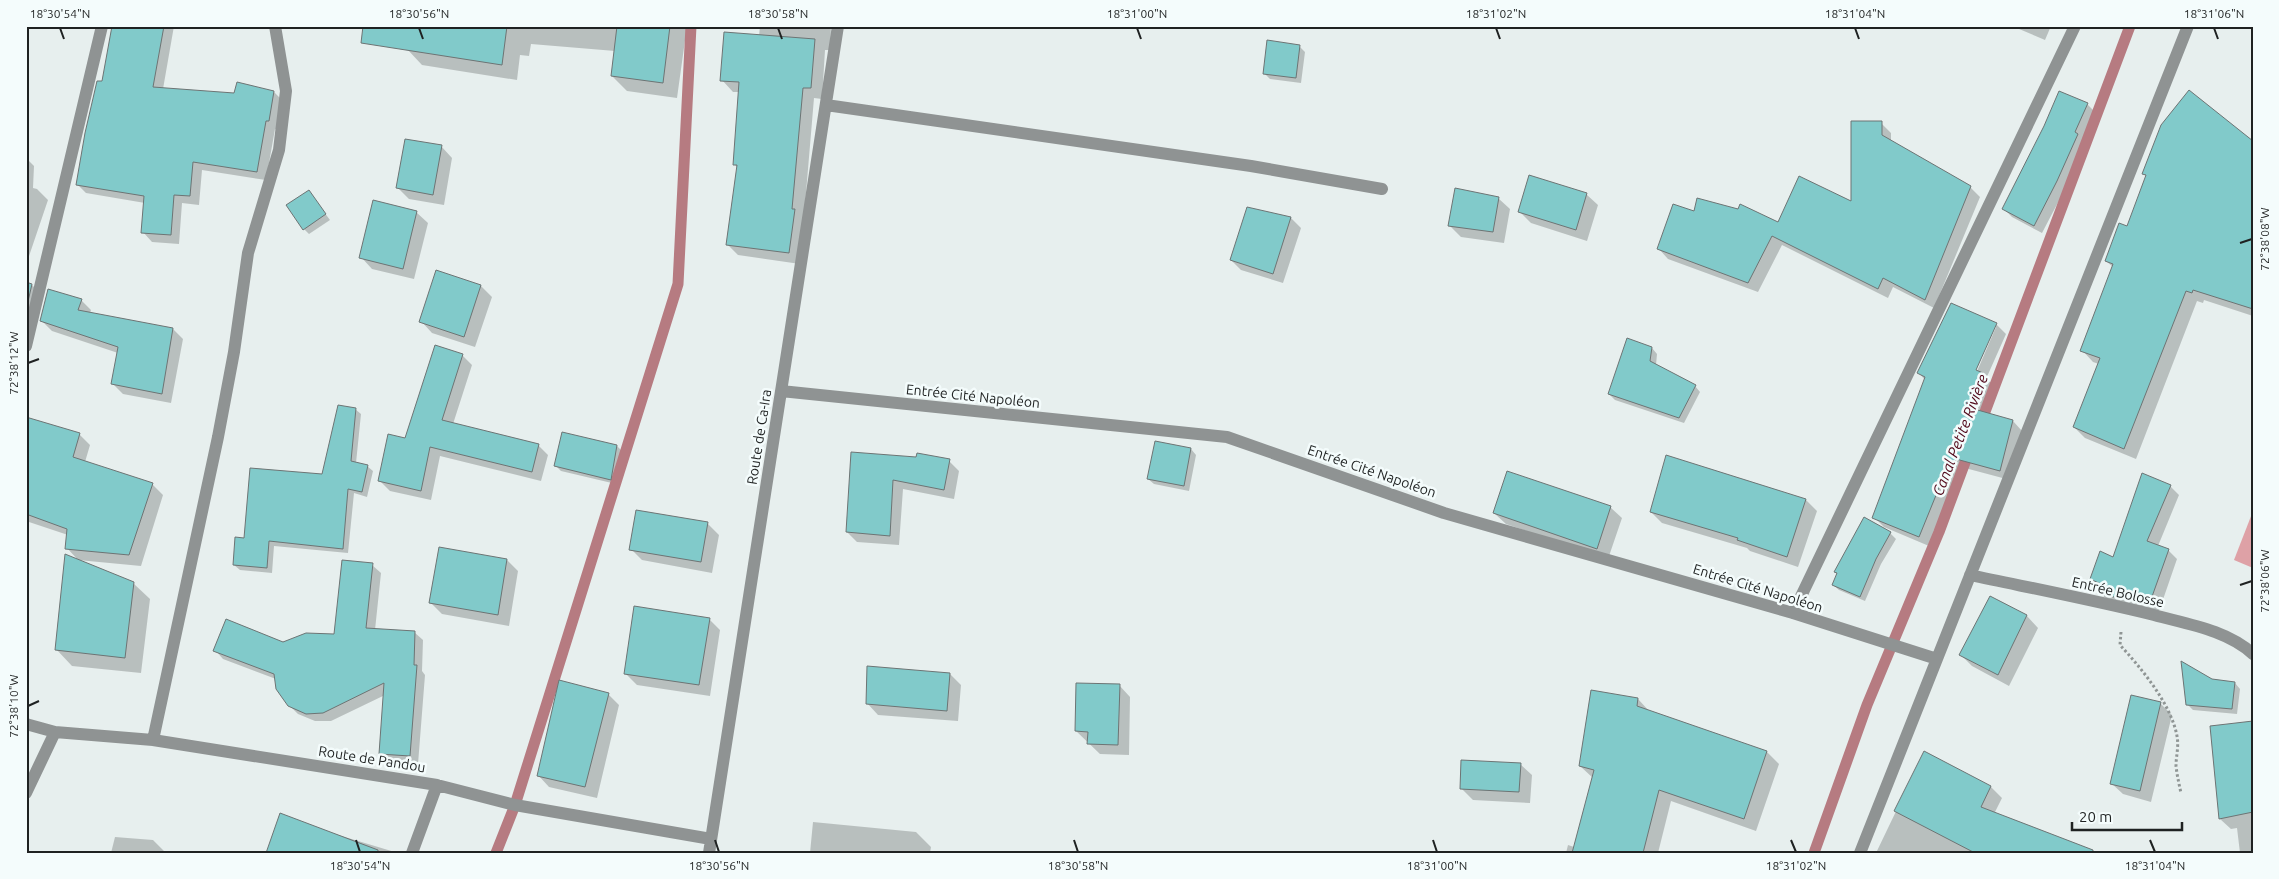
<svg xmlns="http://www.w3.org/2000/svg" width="2279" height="879" font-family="Ubuntu,sans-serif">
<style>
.forest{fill:#dea1a6}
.shadow{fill:#0003;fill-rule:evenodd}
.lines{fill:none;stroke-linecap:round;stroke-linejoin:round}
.stream{stroke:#b67b81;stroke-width:11}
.building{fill:#81caca;stroke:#6d7474}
.path{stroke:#8f9594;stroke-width:3;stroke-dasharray:2.5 2.5;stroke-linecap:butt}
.minor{stroke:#8f9393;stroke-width:12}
.ticks{fill:none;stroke:#1f2222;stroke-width:2}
.labels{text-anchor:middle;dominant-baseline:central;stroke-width:5;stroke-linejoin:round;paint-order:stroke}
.street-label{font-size:14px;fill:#1f2222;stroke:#f4fcfc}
.water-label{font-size:15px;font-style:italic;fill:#51081a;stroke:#f4fcfc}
.neatline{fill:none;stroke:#1f2222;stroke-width:2}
.ticks-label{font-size:12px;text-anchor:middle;fill:#1f2222}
</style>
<rect width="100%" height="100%" fill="#e7efee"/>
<!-- forest -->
<path class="forest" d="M2253 511V568L2234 560Z"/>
<!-- shadow -->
<path class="shadow" d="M113 26H174L163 89 235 95 274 92 283 101 277 130 275 129 266 180 202 170 199 205 182 203 179 244 152 242 143 232 145 203 86 193 77 184 103 83Z
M353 26H687L677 98 627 91 612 76 615 51 531 44 529 56 520 55 517 80 422 65 407 49 410 32Z
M760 26H831L830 50H825L822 99 814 98 800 264 738 255 727 244 738 168 734 164 740 92H733L722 80 759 36Z
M2012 26H2051L2045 40Z
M1299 46 1305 52 1301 83 1270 79 1264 73Z
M2087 104 2095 112 2083 141 2086 143 2065 189 2042 233 2012 217 2004 209Z
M1881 123 1891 133V142L1970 187 1980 197 1934 308 1893 287 1888 298 1782 245 1758 292 1668 259 1659 249 1695 213 1778 223 1852 203Z
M2253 143V316L2204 300 2203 303 2197 301 2136 459 2085 438 2074 427 2099 364 2093 362 2082 350 2113 267 2106 261 2128 228 2147 177 2143 173Z
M441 146 452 158 444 205 409 199 398 188Z
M26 158 34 166 33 188 37 189 48 200 26 265Z
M309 192 330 220 309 234 304 229Z
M1586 194 1598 205 1587 241 1531 223 1520 212Z
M1498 198 1510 209 1504 243 1461 237 1450 226Z
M416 212 428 223 414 279 372 269 361 257Z
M1291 218 1301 228 1283 283 1241 270 1231 260Z
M437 271 481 286 492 297 475 347 432 333 421 321Z
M26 284 32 285 43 296 26 323Z
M81 300 91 310 90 313 173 329 183 339 171 403 123 394 113 384 118 353 52 331 42 321Z
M1996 324 2006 334 1986 379 1992 384 1979 412 2013 421 2022 431 2010 480 1965 468 1956 494 1951 492 1929 546 1884 527 1874 517 1925 380 1919 373ZM1994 327H1996L1975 376 1973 375Z
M1652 348 1657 354 1656 365 1695 386 1700 392 1684 423 1615 400 1609 394Z
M462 355 472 365 453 424 538 445 548 455 541 481 440 456 431 500 390 491 380 481Z
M355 409 361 414 356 463 367 466 373 471 367 497 354 493 348 553 274 546 272 573 240 570 234 565 245 539 323 476Z
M26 418 79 434 90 445 85 462 152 484 163 495 141 566 78 560 67 548 68 535 26 521Z
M617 446 622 451 616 484 561 471 556 466Z
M1191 449 1196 455 1189 491 1154 484 1148 479Z
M852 454 949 461 959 471 954 499 903 489 899 545 857 542 847 532Z
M2170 486 2179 495 2158 546 2168 550 2177 559 2158 614 2111 603 2101 594 2103 589 2091 578 2114 558Z
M1806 500 1817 511 1798 567 1750 551 1747 548 1662 523 1651 512Z
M1610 507 1622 518 1608 559 1506 524 1494 513Z
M1865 518 1890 533 1896 539 1881 564 1865 601 1839 590 1833 585 1837 574 1835 572Z
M707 523 719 535 712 573 642 560 631 549Z
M440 548 507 560 518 571 509 626 442 614 431 603Z
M372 565 381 573 375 630 414 632 423 640 422 671 425 675 418 764 388 762 380 753 385 695 331 721H315L298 714 289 705 276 679 223 659 215 650 336 635Z
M133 583 150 599 141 673 72 666 56 649Z
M1990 598 2027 616 2038 628 2009 686 1972 666 1961 655Z
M709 619 720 630 710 696 637 685 626 674Z
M950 674 961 685 958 721 878 715 867 703Z
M2211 680 2235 683 2240 689 2237 714 2193 710 2187 704Z
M1119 685 1130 697 1129 755 1100 754 1076 731Z
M608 694 619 705 597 798 549 787 538 775Z
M1638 699 1650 712 1767 752 1779 764 1756 831 1671 801 1658 853H1566L1568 845 1574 847 1593 778 1580 766Z
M2160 703 2172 715 2151 802 2123 794 2111 783Z
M2253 723V853H2240L2237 828 2231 829 2220 819Z
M1924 753 1991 787 2002 798 1994 814 2089 853H1876Z
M1520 764 1532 775 1530 803 1473 800 1461 788Z
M813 822 916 832 931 847 930 853H810Z
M325 831 398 853H267Z
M115 837 153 840 166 853H111Z"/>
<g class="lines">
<!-- stream -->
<path class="stream" d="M1980 425 2130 26
M496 853 515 805 678 284 691 26
M1814 853 1867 705 1939 532 1970 449"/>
</g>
<!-- building -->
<path class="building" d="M112 26H164L153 87 234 93 237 82 274 91 269 121H266L257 172 193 162 190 196 174 195 171 235 141 233 144 196 76 185 85 133 97 81H102Z
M363 26H507L502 65 361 43Z
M617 26H670L663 83 611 76Z
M724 32 815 39 811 88H803L792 209H795L789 253 726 245 737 165H733L739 82 720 81Z
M1267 40 1300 45 1296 78 1263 74Z
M2189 90 2253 141V309L2193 290 2192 293 2186 291 2124 449 2073 427 2100 358 2080 351 2113 264 2105 261 2119 223 2127 226 2146 175 2142 174 2161 125Z
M2059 91 2088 103 2075 132 2078 134 2057 181 2034 226 2002 209 2044 126Z
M1851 121H1882V135L1971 186 1925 300 1883 278 1878 289 1772 236 1748 283 1657 249 1673 204 1694 211 1697 198 1738 209 1740 204 1778 222 1799 176 1851 201Z
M405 139 442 145 433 195 396 188Z
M1529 175 1587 193 1576 230 1518 212Z
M1455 188 1499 197 1493 232 1448 226Z
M309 190 326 214 303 230 286 205Z
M373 200 417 211 403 269 359 258Z
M1247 207 1291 217 1273 274 1230 260Z
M436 270 481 285 464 337 419 322Z
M26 282 32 284 26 310Z
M48 289 82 299 78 310 173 328 162 394 111 384 118 347 40 321Z
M1951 303 1997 323 1976 370 1983 373 1967 407 2013 420 2000 471 1956 459 1946 485 1941 483 1919 537 1872 518 1925 377 1917 373Z
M1627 338 1652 347 1650 361 1696 385 1679 418 1608 394Z
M435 345 463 354 442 420 539 444 532 472 430 447 421 491 378 481 388 434 405 438Z
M338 405 356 408 351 461 368 465 362 492 348 489 343 549 269 541 267 568 233 565 235 537 244 538 250 468 322 474Z
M26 417 80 433 73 457 153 483 129 555 65 549 67 529 26 514Z
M562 432 617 445 611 480 554 466Z
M1155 441 1191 448 1184 486 1147 479Z
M851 452 916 457 917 453 950 459 944 490 893 480 890 536 846 532Z
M1666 455 1806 499 1787 557 1737 540 1738 538 1650 512Z
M1507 471 1611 506 1597 549 1493 513Z
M2142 473 2171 485 2147 541 2169 549 2149 605 2124 597 2123 599 2100 594 2103 585 2090 579 2100 551 2113 557Z
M636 510 708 522 701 562 629 550Z
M1864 517 1891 532 1876 559 1860 597 1832 585 1837 573 1834 572Z
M439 547 507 559 498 615 429 603Z
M65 554 134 582 125 658 55 650Z
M342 560 373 563 366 628 415 631 414 665H417L410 756 379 754 384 683 323 713 306 714 288 706 276 689 274 674 213 651 226 619 283 642 306 633 334 634Z
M1990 596 2027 615 1998 675 1959 655Z
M634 606 710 618 699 685 624 674Z
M2181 661 2212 679 2235 682 2232 709 2186 705Z
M867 666 950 673 947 711 866 704Z
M559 680 609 693 585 787 537 776Z
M1076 683 1120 684 1118 745 1087 744 1088 732 1075 731Z
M1591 690 1638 698 1637 706 1767 751 1744 819 1659 790 1643 853H1572L1594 770 1579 766Z
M2131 695 2161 702 2140 791 2110 784Z
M2253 721V812L2219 819 2210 726Z
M1924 751 1991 786 1981 807 2093 850V853H1975L1894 811Z
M1461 760 1521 763 1519 792 1460 789Z
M280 813 378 850V853H266Z"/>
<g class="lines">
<!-- path -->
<path class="path" d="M2121 632 2120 645C2142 669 2171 704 2177 736 2179 747 2176 756 2176 766 2177 775 2179 784 2181 793"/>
<!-- minor -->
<path class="minor" d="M826 105 1251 166 1382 189
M26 346 102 26
M781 391 1227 437 1444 513 1793 613 1937 659
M1970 575C2031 588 2093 600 2154 615 2187 624 2227 630 2253 654
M1793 613 2075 26
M26 724 55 732 153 740 437 785 515 805 711 839
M153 740 218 437 234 352 248 253 279 150 286 91 275 26
M26 793 55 732
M412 853 437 785
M709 853 838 26
M1860 853 2188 26"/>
</g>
<!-- ticks -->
<path class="ticks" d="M60 28 64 39M419 28 423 39M778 28 782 39M1137 28 1141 39M1496 28 1500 39M1855 28 1859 39M2214 28 2218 39M2240 243 2252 239M28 363 39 359M2240 585 2252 581M28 706 39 701M356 840 360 852M715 840 719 852M1074 840 1078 852M1433 840 1437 852M1791 840 1796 852M2150 840 2155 852"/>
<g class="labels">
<!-- street labels -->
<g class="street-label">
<text transform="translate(973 396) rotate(6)">Entrée Cité Napoléon</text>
<text transform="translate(759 437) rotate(-81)">Route de Ca-Ira</text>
<text transform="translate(1372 471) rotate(19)">Entrée Cité Napoléon</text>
<text transform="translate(1758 588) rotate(17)">Entrée Cité Napoléon</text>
<text transform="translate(2118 592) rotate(13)">Entrée Bolosse</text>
<text transform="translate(372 759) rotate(9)">Route de Pandou</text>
</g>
<!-- water labels -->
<g class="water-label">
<text transform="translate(1960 435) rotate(-69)">Canal Petite Rivière</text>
</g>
</g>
<!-- border -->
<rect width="2279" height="879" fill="none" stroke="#f4fcfc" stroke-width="55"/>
<!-- scale -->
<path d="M2072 822v8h110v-8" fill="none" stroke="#1f2222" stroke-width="2.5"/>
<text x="2079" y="822" font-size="15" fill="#1f2222" stroke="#f4fcfc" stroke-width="4" paint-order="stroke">20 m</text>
<rect x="28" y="28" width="2224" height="824" class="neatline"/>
<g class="ticks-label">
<text x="60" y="18">18°30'54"N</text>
<text x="419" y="18">18°30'56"N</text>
<text x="778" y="18">18°30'58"N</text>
<text x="1137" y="18">18°31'00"N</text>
<text x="1496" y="18">18°31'02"N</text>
<text x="1855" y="18">18°31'04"N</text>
<text x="2214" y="18">18°31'06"N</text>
<text transform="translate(2265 239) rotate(-90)" y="4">72°38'08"W</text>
<text transform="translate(14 363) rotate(-90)" y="4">72°38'12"W</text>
<text transform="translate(2265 581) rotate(-90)" y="4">72°38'06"W</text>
<text transform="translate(14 706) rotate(-90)" y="4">72°38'10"W</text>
<text x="360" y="870">18°30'54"N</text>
<text x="719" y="870">18°30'56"N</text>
<text x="1078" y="870">18°30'58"N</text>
<text x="1437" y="870">18°31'00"N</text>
<text x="1796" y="870">18°31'02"N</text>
<text x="2155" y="870">18°31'04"N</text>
</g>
</svg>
